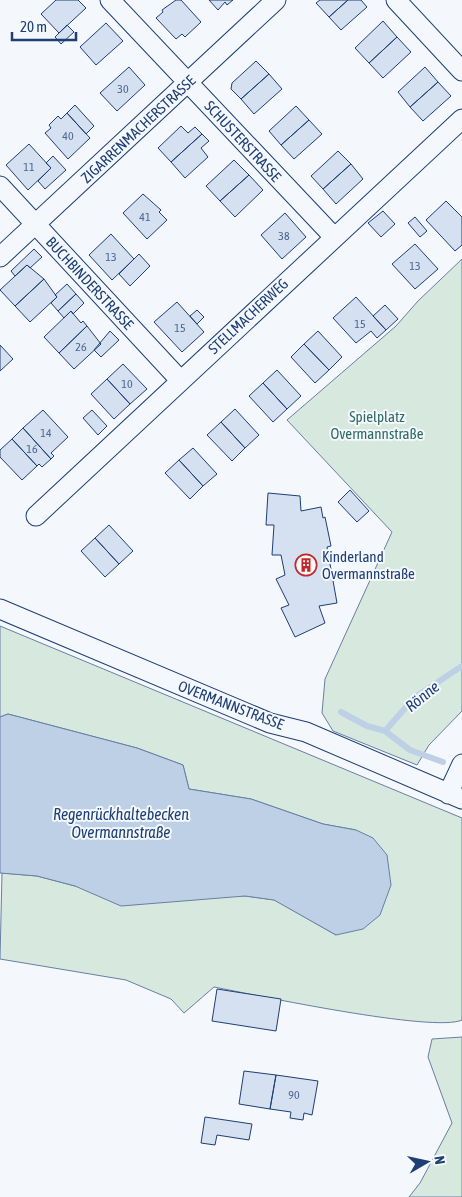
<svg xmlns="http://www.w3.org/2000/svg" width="462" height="1197" font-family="'Asap Condensed',sans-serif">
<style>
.green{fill:#d7e8df;stroke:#687fa3}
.water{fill:#bed0e5;stroke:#687fa3}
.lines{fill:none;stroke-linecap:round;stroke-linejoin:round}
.stream{stroke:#bed0e5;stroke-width:6}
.building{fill:#d5e0f0;stroke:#1d3f73}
.street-casing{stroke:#1d3f73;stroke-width:21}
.street{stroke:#f4f7fb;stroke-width:19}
.labels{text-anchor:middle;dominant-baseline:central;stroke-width:4;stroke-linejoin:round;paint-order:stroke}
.number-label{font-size:12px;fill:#4b6792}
.street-label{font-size:15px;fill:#1d3f73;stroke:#f4f7fb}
.park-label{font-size:15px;fill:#2c6c60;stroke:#f4f7fb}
.poi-label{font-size:15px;fill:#1d3f73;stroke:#f4f7fb;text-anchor:start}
.water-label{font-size:16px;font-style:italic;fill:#1d3f73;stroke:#f4f7fb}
</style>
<rect width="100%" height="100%" fill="#f4f7fb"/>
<!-- green -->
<path class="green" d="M462 259V711L429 745 417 765 333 731 322 713 325 679 392 532 287 420 396 326 418 301Z
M0 626 462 818V1020C434 1033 255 995 214 987L184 1013 171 999 126 980 0 959 2 873 37 876 75 886 245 896 275 900 336 935 356 830 323 824 251 799 189 789 183 765 137 748 8 714 0 717Z
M462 1037V1197H409L420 1183 452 1123 428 1057 432 1039Z"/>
<!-- water -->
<path class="water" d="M8 714 137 748 183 765 189 789 251 799 323 824 356 830 373 838 387 855 391 885 380 915 363 929 336 935 274 900 245 896 121 906 75 886 37 876 0 873V717Z"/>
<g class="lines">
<!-- stream -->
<path class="stream" d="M341 712 367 726 385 731 410 750 443 762
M385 731 414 698 462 666"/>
</g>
<!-- building -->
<path class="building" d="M56 0H78L86 8 59 33 41 14Z
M176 0H181L201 22 185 37 182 34 176 39 156 18 163 12 162 10Z
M209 0H233L227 5 225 2 218 10Z
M320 0H348L329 17 316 3Z
M348 0H361L367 7 341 30 329 17Z
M383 21 397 37 369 63 355 48Z
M106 23 123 41 96 65 80 47Z
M67 25 74 32 61 44 55 37Z
M397 37 411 52 383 78 369 63Z
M256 61 269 74 241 99 231 89 232 83Z
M129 67 145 85 117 111 100 93Z
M425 67 438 82 410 107 398 92Z
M269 74 282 89 254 114 241 99Z
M438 82 451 96 423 121 410 107Z
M75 105 94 126 86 134 67 113Z
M296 106 309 120 281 145 269 131Z
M67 113 90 138 68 159 45 133 51 128 49 125 58 116 61 119Z
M309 120 322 134 294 159 281 145Z
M181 126 188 133 195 127 202 134 171 162 158 148Z
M202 134 209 141 201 148 208 157 185 178 171 162Z
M29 144 51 168 28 190 6 165Z
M338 151 351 164 323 189 311 176Z
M53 156 66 170 45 189 38 181 51 168 46 163Z
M234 160 249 175 220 201 206 186Z
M351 164 363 179 336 204 323 189Z
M249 175 263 190 235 217 220 201Z
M143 194 161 210 159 212 167 220 147 239 123 213Z
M446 201 462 217V245L455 251 426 220Z
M383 211 395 224 381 237 368 223Z
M285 213 306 237 282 259 261 235Z
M415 217 427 231 420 237 408 223Z
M111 234 134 259 112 280 89 255Z
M415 244 438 269 415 289 392 264Z
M34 249 42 257 30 268 27 265 15 276 11 271Z
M139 254 150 266 130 286 119 274Z
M27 265 44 279 15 306 0 290Z
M44 279 57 297 30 322 15 306Z
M67 284 76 294 58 311 51 303 57 297 55 295Z
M76 294 84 303 73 314 71 311 64 318 58 311Z
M356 297 386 330 377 338 371 331 356 343 333 318Z
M177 302 204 332 182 352 154 322Z
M385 305 398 319 386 330 373 316Z
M197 310 204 317 197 324 190 316Z
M71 311 81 323 83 321 87 326 59 353 44 337Z
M87 326 101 344 74 369 59 353Z
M110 331 119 340 101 357 94 350Z
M318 331 342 357 329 370 304 344Z
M304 344 329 370 315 383 291 357Z
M0 345 13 359 0 371Z
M123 364 147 389 130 404 107 379Z
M277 370 301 396 287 409 263 383Z
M107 379 130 404 114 419 91 394Z
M263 383 287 409 273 422 249 396Z
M235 409 259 435 245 448 221 422Z
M43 410 68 437 51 453 54 456 51 459 23 428Z
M92 410 107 426 98 435 83 418Z
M221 422 245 448 232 461 207 435Z
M23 428 51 459 42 467 39 464 37 466 12 439Z
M12 439 37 466 22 480 0 457V450Z
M193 448 217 474 203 486 179 460Z
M179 460 203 486 190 499 165 473Z
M350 490 369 511 357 522 338 502Z
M268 493 300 496 301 511 321 507 323 518 325 517 331 546 327 547 337 603 319 606 325 623 295 637 281 608 289 605 276 579 285 575 281 555H272L274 525H266Z
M109 525 133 551 119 564 95 538Z
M95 538 119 564 105 577 81 551Z
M217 989 281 999 276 1031 212 1021Z
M244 1071 276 1075 270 1109 239 1104Z
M276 1075 318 1081 312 1115 304 1113 303 1120 290 1118 291 1112 270 1109Z
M205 1117 252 1124 249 1140 217 1135 215 1145 201 1143Z"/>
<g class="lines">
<!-- street casing -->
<g class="street-casing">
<path id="street" d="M110 0 334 237
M396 0 462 71
M0 186 180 380
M0 257 276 0
M36 516 462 119
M0 609 270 723 306 732 462 799
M448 794 462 764"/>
</g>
<!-- street -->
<use href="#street" class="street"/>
</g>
<!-- icons -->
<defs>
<g id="building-ring" transform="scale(1.125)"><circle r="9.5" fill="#f4f7fb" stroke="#c62828" stroke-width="1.5"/><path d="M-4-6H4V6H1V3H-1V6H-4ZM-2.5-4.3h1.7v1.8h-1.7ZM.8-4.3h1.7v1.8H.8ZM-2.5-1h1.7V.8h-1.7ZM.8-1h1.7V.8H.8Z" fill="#c62828"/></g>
</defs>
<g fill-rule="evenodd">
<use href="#building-ring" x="306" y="565"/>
</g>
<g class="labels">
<!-- number labels -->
<g class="number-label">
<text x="123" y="89">30</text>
<text x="68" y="136">40</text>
<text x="29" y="167">11</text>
<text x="145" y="217">41</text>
<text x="284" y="236">38</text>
<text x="111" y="257">13</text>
<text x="415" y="266">13</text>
<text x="360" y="324">15</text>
<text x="180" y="328">15</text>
<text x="81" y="347">26</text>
<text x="127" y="384">10</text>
<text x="46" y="433">14</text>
<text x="32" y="449">16</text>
<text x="294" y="1095">90</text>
</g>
<!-- street labels -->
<g class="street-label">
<text transform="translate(138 129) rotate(-43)">ZIGARRENMACHERSTRASSE</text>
<text transform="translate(243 141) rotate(47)">SCHUSTERSTRASSE</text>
<text transform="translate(90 283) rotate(47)">BUCHBINDERSTRASSE</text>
<text transform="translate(248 316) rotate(-43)">STELLMACHERWEG</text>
<text transform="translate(231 705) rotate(21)">OVERMANNSTRASSE</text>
</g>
<!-- park labels -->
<g class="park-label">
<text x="377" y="416">Spielplatz<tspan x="377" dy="17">Overmannstraße</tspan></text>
</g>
<!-- poi labels -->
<g class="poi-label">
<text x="322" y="556">Kinderland<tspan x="322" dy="17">Overmannstraße</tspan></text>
</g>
<!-- water labels -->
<g class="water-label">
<text transform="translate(422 696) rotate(-39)">Rönne</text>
<text x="121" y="814">Regenrückhaltebecken<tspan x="121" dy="18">Overmannstraße</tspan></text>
</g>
</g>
<!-- north arrow -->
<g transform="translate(427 1162) rotate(81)" stroke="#f4f7fb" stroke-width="4" paint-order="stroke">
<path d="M0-4L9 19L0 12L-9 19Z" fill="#1d3f73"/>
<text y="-8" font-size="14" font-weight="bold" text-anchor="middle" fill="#1d3f73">N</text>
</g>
<!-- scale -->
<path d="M12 32v8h64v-8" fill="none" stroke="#1d3f73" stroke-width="2.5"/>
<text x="20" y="32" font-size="15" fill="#1d3f73" stroke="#f4f7fb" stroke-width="4" paint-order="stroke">20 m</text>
</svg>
